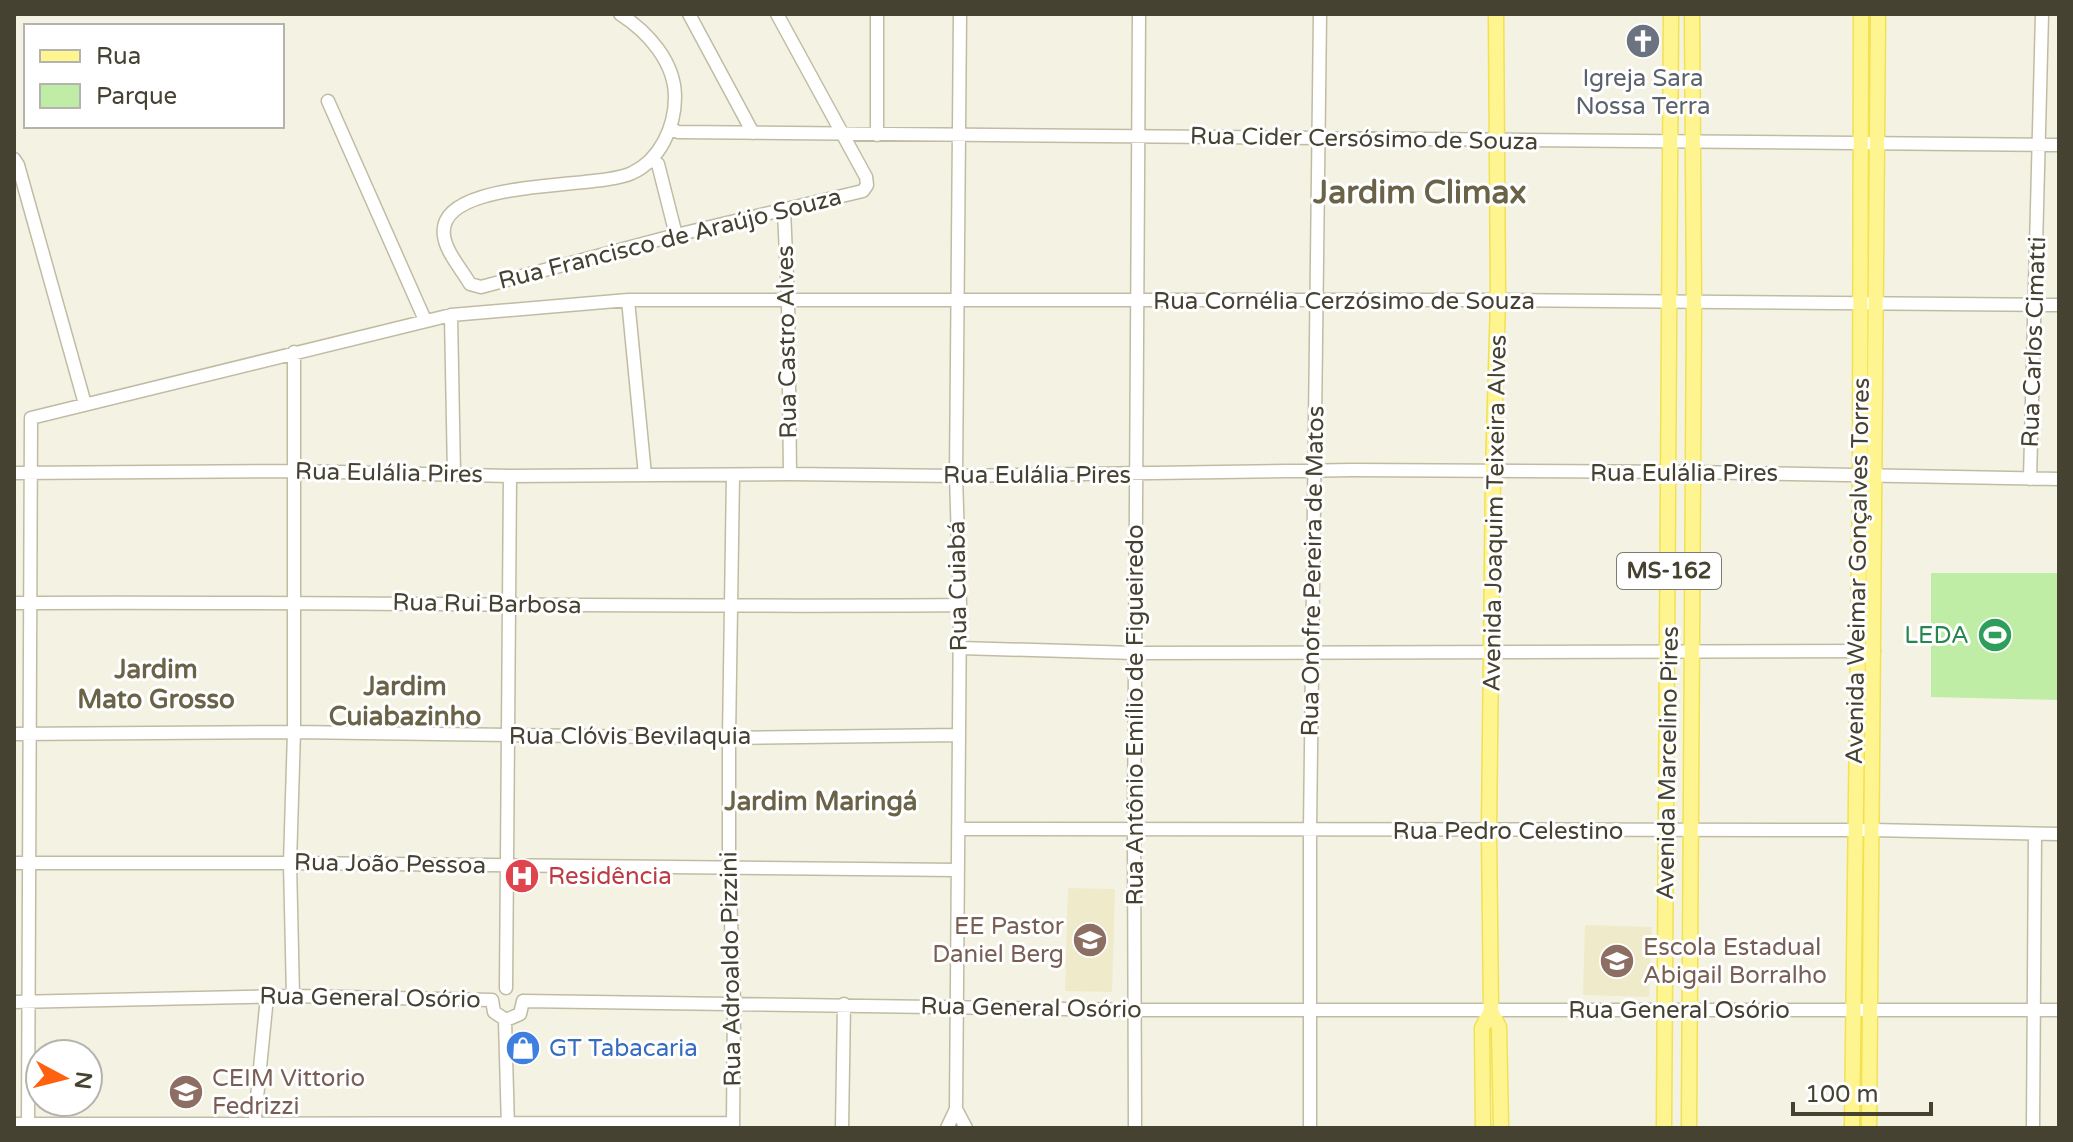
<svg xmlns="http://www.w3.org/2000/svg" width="2073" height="1142" font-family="'Varela Round',sans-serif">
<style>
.education{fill:#efebca}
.green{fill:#bfeda6}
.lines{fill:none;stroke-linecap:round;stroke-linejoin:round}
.minor-casing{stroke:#c0bca4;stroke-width:15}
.major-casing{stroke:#f1e153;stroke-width:17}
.minor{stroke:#fff;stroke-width:12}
.major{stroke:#fff590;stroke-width:14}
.labels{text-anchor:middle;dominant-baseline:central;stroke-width:6;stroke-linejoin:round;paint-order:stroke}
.shield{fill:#fff;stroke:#7e7b70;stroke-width:2}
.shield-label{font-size:22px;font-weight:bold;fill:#464232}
.worship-label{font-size:24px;fill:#5b616d;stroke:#fff}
.street-label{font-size:24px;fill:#464232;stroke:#fff}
.leisure-label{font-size:24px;fill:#27864d;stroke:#fff;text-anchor:end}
.health-label{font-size:24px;fill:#be3a42;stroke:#fff;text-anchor:start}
.education-label{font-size:24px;fill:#785e54;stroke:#fff;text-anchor:start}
.shop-label{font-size:24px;fill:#366cbe;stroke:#fff;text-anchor:start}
.neighbourhood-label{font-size:26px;font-weight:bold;fill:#6a6348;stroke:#fff}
.district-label{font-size:32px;font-weight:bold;fill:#6a6348;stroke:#fff}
</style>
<rect width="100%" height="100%" fill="#f4f2e2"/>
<!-- education -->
<path class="education" d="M1068 888 1115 889 1112 992 1065 991Z
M1585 925 1652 927 1649 997 1583 995Z"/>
<!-- green -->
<path class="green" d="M1931 573H2059V700L1931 697Z"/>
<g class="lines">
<!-- minor casing -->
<g class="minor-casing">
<path id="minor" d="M620 14C648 32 675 62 675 97 675 127 660 160 632 173 598 190 435 177 444 236 446 252 462 270 470 284L481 287 676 235 863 191 867 185 866 177 777 14
M689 14 753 133
M328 101 425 320
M670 128 678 132 2059 145
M877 135V14
M14 159 18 165 85 404
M651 160 658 164 676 235
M784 210 788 300 790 474
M628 300 645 475
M451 315 454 475
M14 473 294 471 510 476 790 474 956 476 1353 470 1693 472 2059 479
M2030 479 2042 14
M14 603C329 601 644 608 960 605
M960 648 1135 653 1874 651
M14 734 294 732 729 738 959 735
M958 829 1872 830 2059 834
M14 863H290L958 870
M506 988 510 476
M293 996 290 863 294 732V352
M492 1000 494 1012 506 1020 520 1014 523 1001
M523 1001 1135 1010H2059
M14 1002 293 996 492 1000
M505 1020 508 1128
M956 1109 966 1128
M14 1124 733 1123
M28 1128 31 418 451 315 628 300H1498L2059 305
M254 1128 267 997
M733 1128 734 1003 729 867V738L733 475
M842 1128 844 1004
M947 1128 956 1109 960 605 956 476 960 14
M1135 1128 1134 831 1139 14
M1310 1128V830L1320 14
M2033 1128 2035 834"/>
</g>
<!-- major casing -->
<g class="major-casing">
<path id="major" d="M1496 14 1498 300 1493 472 1489 830 1491 1011 1499 1027 1501 1128
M1483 1128 1482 1028 1491 1011
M1664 1128 1671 14
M1689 1128 1694 303 1692 14
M1852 1128 1860 474 1861 14
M1869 1128 1878 14"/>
</g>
<!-- minor -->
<use href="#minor" class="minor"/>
<!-- major -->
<use href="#major" class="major"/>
</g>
<!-- icons -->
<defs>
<g id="church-disc" transform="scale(1.8)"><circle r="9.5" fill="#6b7280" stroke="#fff"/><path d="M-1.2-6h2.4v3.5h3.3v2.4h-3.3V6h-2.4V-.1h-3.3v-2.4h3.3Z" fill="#fff"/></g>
<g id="stadium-disc" transform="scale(1.8)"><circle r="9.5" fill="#2e9e5b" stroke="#fff"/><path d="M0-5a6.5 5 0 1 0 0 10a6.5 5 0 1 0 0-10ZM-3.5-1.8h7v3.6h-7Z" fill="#fff"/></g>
<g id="hospital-disc" transform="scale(1.8)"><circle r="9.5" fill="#e0444e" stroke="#fff"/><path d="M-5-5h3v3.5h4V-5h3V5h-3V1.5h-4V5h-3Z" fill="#fff"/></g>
<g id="school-disc" transform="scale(1.8)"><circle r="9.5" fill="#8d6e63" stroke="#fff"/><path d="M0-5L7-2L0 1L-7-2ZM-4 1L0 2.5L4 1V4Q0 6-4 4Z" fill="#fff"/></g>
<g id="shop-disc" transform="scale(1.8)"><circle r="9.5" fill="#3f7fe0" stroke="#fff"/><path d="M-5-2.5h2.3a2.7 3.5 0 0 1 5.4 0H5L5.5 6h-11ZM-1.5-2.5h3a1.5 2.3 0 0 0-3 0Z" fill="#fff"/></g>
</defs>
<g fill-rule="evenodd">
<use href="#church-disc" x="1643" y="41"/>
<use href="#stadium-disc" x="1995" y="635"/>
<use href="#hospital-disc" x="522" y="876"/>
<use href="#school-disc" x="1090" y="940"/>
<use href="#school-disc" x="1617" y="961"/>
<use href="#shop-disc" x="523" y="1048"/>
<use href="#school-disc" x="186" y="1092"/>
</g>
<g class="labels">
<!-- shield labels -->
<rect class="shield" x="1617" y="553" width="104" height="36" rx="6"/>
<g class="shield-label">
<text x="1669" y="571">MS-162</text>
</g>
<!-- worship labels -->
<g class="worship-label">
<text x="1643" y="78">Igreja Sara<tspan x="1643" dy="28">Nossa Terra</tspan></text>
</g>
<!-- street labels -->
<g class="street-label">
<text transform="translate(1364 139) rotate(1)">Rua Cider Cersósimo de Souza</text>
<text transform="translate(670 239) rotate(-14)">Rua Francisco de Araújo Souza</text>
<text x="1344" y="301">Rua Cornélia Cerzósimo de Souza</text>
<text transform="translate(787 342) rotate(-91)">Rua Castro Alves</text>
<text transform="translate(2034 342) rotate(-88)">Rua Carlos Cimatti</text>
<text transform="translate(389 473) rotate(1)">Rua Eulália Pires</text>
<text x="1684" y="473">Rua Eulália Pires</text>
<text x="1037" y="475">Rua Eulália Pires</text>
<text transform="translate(1495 513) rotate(-89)">Avenida Joaquim Teixeira Alves</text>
<text transform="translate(1313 571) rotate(-89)">Rua Onofre Pereira de Matos</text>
<text transform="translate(1858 571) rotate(-89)">Avenida Weimar Gonçalves Torres</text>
<text transform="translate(958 586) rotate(-91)">Rua Cuiabá</text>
<text transform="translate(487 604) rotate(1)">Rua Rui Barbosa</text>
<text transform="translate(1135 715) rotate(-90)">Rua Antônio Emílio de Figueiredo</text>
<text x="630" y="736">Rua Clóvis Bevilaquia</text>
<text transform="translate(1668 763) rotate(-89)">Avenida Marcelino Pires</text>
<text x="1508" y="831">Rua Pedro Celestino</text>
<text transform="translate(390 864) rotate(1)">Rua João Pessoa</text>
<text transform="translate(731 969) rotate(-91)">Rua Adroaldo Pizzini</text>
<text transform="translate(370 998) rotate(1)">Rua General Osório</text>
<text transform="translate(1031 1008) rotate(1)">Rua General Osório</text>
<text x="1679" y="1010">Rua General Osório</text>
</g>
<!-- leisure labels -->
<g class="leisure-label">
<text x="1969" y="635">LEDA</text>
</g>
<!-- health labels -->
<g class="health-label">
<text x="548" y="876">Residência</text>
</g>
<!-- education labels -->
<g class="education-label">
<text x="1064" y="926" text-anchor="end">EE Pastor<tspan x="1064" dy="28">Daniel Berg</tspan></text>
<text x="1643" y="947">Escola Estadual<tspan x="1643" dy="28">Abigail Borralho</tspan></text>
<text x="212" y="1078">CEIM Vittorio<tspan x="212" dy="28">Fedrizzi</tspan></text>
</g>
<!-- shop labels -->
<g class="shop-label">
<text x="549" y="1048">GT Tabacaria</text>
</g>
<!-- neighbourhood labels -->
<g class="neighbourhood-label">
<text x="156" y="669">Jardim<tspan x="156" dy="30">Mato Grosso</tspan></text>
<text x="405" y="686">Jardim<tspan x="405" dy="30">Cuiabazinho</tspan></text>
<text x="821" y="801">Jardim Maringá</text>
</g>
<!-- district labels -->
<g class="district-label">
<text x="1420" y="193">Jardim Climax</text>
</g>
</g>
<!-- border -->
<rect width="2073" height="1142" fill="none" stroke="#464232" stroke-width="32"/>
<!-- legend -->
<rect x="24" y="24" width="260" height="104" fill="#ffffff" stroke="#b5b3ad" stroke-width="2"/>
<rect x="40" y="50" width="40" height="12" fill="#fff590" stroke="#b5b3ad" stroke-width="2"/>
<text x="96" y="64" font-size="24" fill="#464232">Rua</text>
<rect x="40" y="84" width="40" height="24" fill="#bfeda6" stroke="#b5b3ad" stroke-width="2"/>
<text x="96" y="104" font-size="24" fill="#464232">Parque</text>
<!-- north arrow -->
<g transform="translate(64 1078) rotate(97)"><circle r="38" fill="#ffffff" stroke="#b5b3ad" stroke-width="2"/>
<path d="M0-6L14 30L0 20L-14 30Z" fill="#ff610e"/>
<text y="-12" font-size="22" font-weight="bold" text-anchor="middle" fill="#464232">N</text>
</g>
<!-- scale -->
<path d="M1793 1102v12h138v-12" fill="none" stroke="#464232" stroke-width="4"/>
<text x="1805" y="1102" font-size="24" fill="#464232" stroke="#ffffff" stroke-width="6" paint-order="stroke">100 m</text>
</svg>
